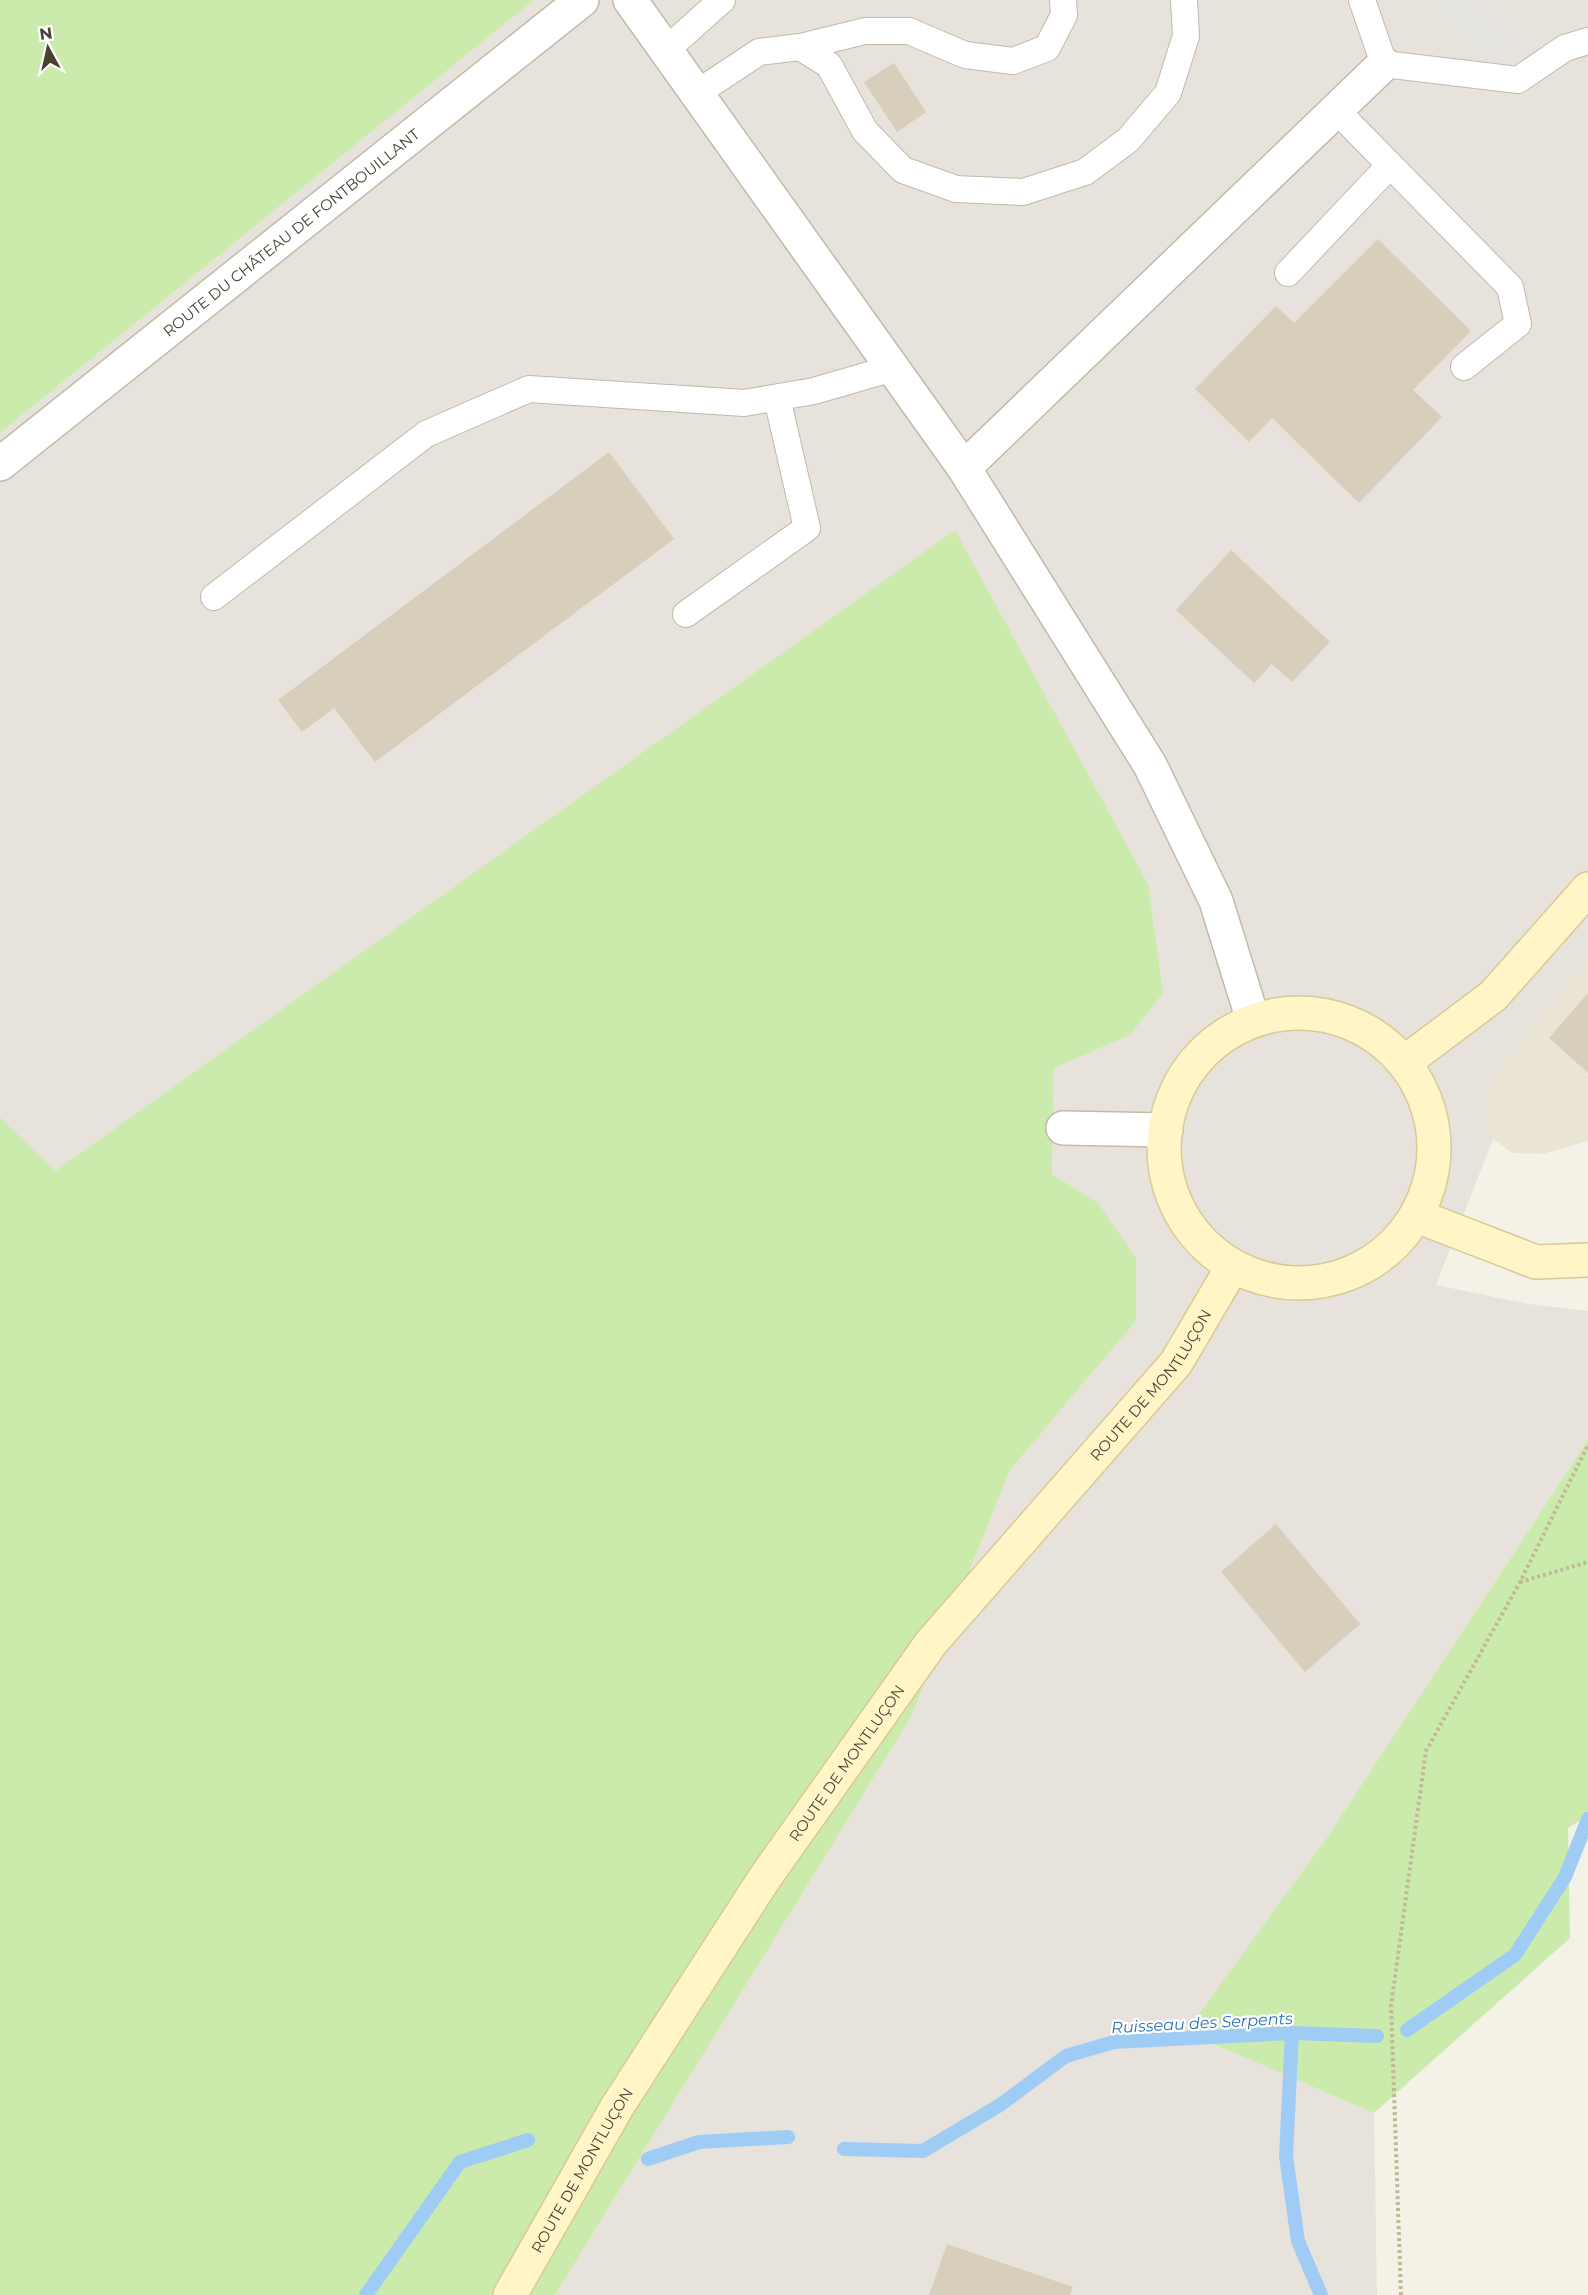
<svg xmlns="http://www.w3.org/2000/svg" width="1588" height="2295" font-family="Montserrat,sans-serif">
<style>
.residential{fill:#e9e4d4}
.industrial{fill:#e7e3dc}
.green{fill:#cbebad}
.parking{fill:#e5e3df}
.lines{fill:none;stroke-linecap:round;stroke-linejoin:round}
.stream{stroke:#9fccf5;stroke-width:14}
.building{fill:#d7cebb}
.service-casing{stroke:#c1baa9;stroke-width:28}
.minor-casing{stroke:#c1baa9;stroke-width:36}
.secondary-casing{stroke:#d8ca94;stroke-width:36}
.path{stroke:#c3b799;stroke-width:4;stroke-dasharray:3 3;stroke-linecap:butt}
.service{stroke:#fff;stroke-width:26}
.minor{stroke:#fff;stroke-width:33}
.secondary{stroke:#fff5c6;stroke-width:33}
.labels{text-anchor:middle;dominant-baseline:central;stroke-width:4.5;stroke-linejoin:round;paint-order:stroke}
.street-label{font-size:15px;fill:#484235;stroke:#fff}
.water-label{font-size:16px;font-style:italic;fill:#2772bb;stroke:#fff}
</style>
<rect width="100%" height="100%" fill="#f4f1e7"/>
<!-- residential -->
<path class="residential" d="M1588 961V1141L1542 1154 1513 1153 1493 1139 1483 1106 1505 1061Z"/>
<!-- industrial -->
<path class="industrial" d="M534 0H1588V961L1505 1061 1483 1106 1493 1139 1436 1285 1529 1304 1588 1311V1440L1328 1836 1187 2032 1374 2113 1377 2295H555L911 1717 1010 1470 1136 1321 1098 1203 1052 1174 1054 1068 1130 1035 955 531 55 1171 0 1117V433Z"/>
<!-- green -->
<path class="green" d="M0 0H534L0 433Z
M955 530 1148 884 1163 993 1130 1035 1054 1068 1052 1174 1098 1203 1136 1258V1321L1010 1470 911 1717 555 2295H0V1117L55 1171Z
M1588 1440V1815L1568 1828 1570 1938 1374 2113 1186 2032 1328 1836Z"/>
<!-- parking -->
<path class="parking" d="M1429 0H1476L1518 43 1494 66Z"/>
<g class="lines">
<!-- stream -->
<path class="stream" d="M1407 2030 1515 1955 1565 1877 1588 1819
M1292 2033 1286 2156 1298 2241 1321 2295
M844 2149 923 2151 1000 2105 1066 2056 1114 2042 1292 2033 1377 2036
M648 2159 699 2142 788 2137
M366 2295 460 2162 528 2140"/>
</g>
<!-- building -->
<path class="building" d="M894 63 926 112 897 132 864 82Z
M1378 239 1471 331 1413 390 1442 417 1359 503 1272 418 1249 442 1195 389 1276 306 1294 323Z
M609 452 674 539 375 762 334 708 302 732 278 700Z
M1231 550 1330 642 1292 682 1272 664 1254 683 1176 610Z
M1588 993V1073L1549 1038Z
M1276 1524 1360 1624 1305 1672 1221 1572Z
M947 2244 1073 2287 1070 2295H929Z"/>
<g class="lines">
<!-- service casing -->
<g class="service-casing">
<path id="service" d="M1362 0 1384 64 1518 80 1565 48 1588 41
M800 47 865 31H909L965 55 1013 61 1047 48 1064 15 1063 0
M666 50 722 0
M697 93 759 52 800 47 829 65 865 131 903 170 956 189 1023 192 1085 172 1128 140 1168 93 1186 36 1184 0
M1336 110 1510 287 1518 324 1464 367
M1288 273 1390 165
M214 597 426 434 529 389 744 403 814 391 893 368
M686 614 807 528 777 398"/>
</g>
<!-- minor casing -->
<g class="minor-casing">
<g id="minor">
<path d="M630 0 964 468 1150 765 1216 901 1253 1020"/>
<path id="s1" d="M0 464 582 0"/>
<path d="M964 468 1384 64"/>
<path d="M1063 1128 1166 1130"/>
</g>
</g>
<!-- secondary casing -->
<g class="secondary-casing">
<g id="secondary">
<circle cx="1299" cy="1148" r="135"/>
<path d="M1405 1062 1493 996 1588 889"/>
<path d="M1417 1216 1536 1262 1588 1260"/>
<path id="s2" d="M510 2295 617 2107 764 1879 931 1643 1176 1363 1233 1266"/>
</g>
</g>
<!-- path -->
<path class="path" d="M1520 1582 1588 1562
M1401 2295 1391 2006 1426 1751 1520 1582 1588 1445"/>
<!-- service -->
<use href="#service" class="service"/>
<!-- minor -->
<use href="#minor" class="minor"/>
<!-- secondary -->
<use href="#secondary" class="secondary"/>
</g>
<g class="labels">
<!-- street labels -->
<g class="street-label">
<text stroke="none"><textPath href="#s1" startOffset="372">ROUTE DU CHÂTEAU DE FONTBOUILLANT</textPath></text>
<text stroke="none"><textPath href="#s2" startOffset="1116">ROUTE DE MONTLUÇON</textPath></text>
<text stroke="none"><textPath href="#s2" startOffset="630">ROUTE DE MONTLUÇON</textPath></text>
<text stroke="none"><textPath href="#s2" startOffset="144">ROUTE DE MONTLUÇON</textPath></text>
</g>
<!-- water labels -->
<g class="water-label">
<text transform="translate(1202 2023) rotate(-3)">Ruisseau des Serpents</text>
</g>
</g>
<!-- north arrow -->
<g transform="translate(48 48) rotate(352)" stroke="#ffffff" stroke-width="4.5" paint-order="stroke">
<path d="M0-4.5L10 22L0 15L-10 22Z" fill="#484235"/>
<text y="-9" font-size="16" font-weight="bold" text-anchor="middle" fill="#484235">N</text>
</g>
</svg>
